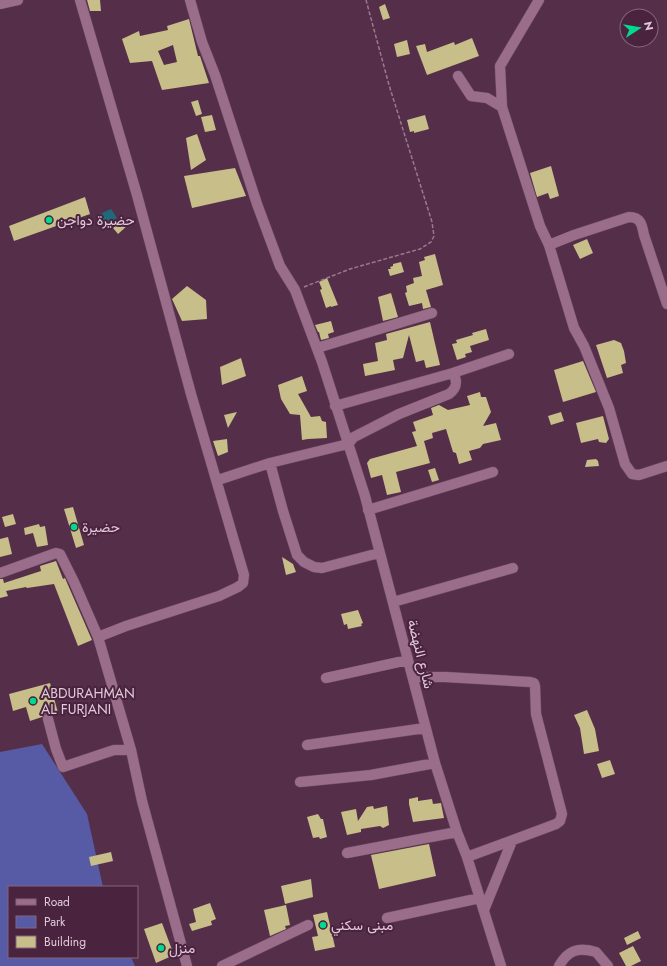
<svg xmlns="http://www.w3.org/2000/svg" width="667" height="966" font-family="Jost,Vazirmatn,sans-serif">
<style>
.green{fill:#575ba5}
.water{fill:#20697c}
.building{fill:#c8be8a;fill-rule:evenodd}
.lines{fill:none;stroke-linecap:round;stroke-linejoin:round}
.minor-casing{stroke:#6f4e65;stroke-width:11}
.path{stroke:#9a7a8f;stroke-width:1.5;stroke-dasharray:4 2;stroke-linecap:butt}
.minor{stroke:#9a6d8b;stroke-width:10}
.poi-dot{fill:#01d98c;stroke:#4a233f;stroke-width:1.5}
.labels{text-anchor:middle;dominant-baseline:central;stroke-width:4;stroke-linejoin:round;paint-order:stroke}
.poi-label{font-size:14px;fill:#e2c9d9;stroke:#4a233f;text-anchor:start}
.street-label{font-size:14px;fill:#e2c9d9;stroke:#4a233f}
</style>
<rect width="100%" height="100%" fill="#552e49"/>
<!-- green -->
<path class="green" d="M42 744 87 814 103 887H9V957H131L135 966H0V752Z"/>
<!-- water -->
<path class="water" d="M111 209 117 218 104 226 98 215Z"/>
<!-- building -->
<path class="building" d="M87 0H100L101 11H90Z
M385 4 390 18 383 20 379 7Z
M189 19 198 56H200L209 83 162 90 152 61 130 63 122 39 139 31 140 36 168 30 167 26ZM173 45 177 62 164 65 158 51Z
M472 38 479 56 427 75 416 46 425 44 427 52 454 42 455 45Z
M407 40 410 54 397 57 394 44Z
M198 100 202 114 196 116 191 102Z
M212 115 216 130 205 132 201 117Z
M425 115 429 129 414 133V131L410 132 407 120Z
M197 134 206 160 191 170 186 138Z
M551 166 559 196 550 199 548 193 537 197 530 173Z
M235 168 246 196 192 208 184 176Z
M85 197 90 214 14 241 9 226Z
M123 219 128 225 118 234 113 228Z
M587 239 593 253 580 259 573 245Z
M435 254 443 285 426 290 431 307 423 309 422 303 409 306 405 293 407 292 406 286 414 283 413 278 422 276 419 262 425 260 424 257Z
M401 262 404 272 390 276 388 269H391L390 267 393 266V264Z
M327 278 338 305 331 307V306L326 308 320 290 322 289 319 282Z
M187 286 206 300 207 319 182 321 172 299Z
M391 293 398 317 383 321 378 297Z
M331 321 334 332 328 334 329 338 321 340 319 332H318L315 325Z
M430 322 440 365 426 368 424 360 416 362 409 335 403 358 393 360 395 370 365 376 363 364 378 361 375 343 387 340 386 334Z
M486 329 489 340 470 346 472 352 465 354 466 357 457 360 452 344 457 343 456 340 473 335 472 333Z
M614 340 621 343 624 351 626 363 621 365 623 373 607 378 596 345Z
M241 358 246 376 222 385 220 367Z
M583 361 596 392 563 402 554 370Z
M302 376 307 391 298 394 311 417 320 416 322 421 326 422 327 438 308 439 302 440 300 415 290 414 281 399 278 385Z
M480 392 481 397H486L491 412 483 426 496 423 501 440 483 444 480 448 469 451 472 460 459 464 456 453 453 452 446 429 432 433 433 438 424 441 430 463 396 472 401 492 387 495 382 475 371 478 367 463 370 459 417 446 412 432 416 431 413 422 433 415 431 408 439 405 448 410 470 405 467 396Z
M237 412 228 428 224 415Z
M561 412 564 421 551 425 548 416Z
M603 416 609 439 606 443 599 442 598 439 581 443 576 423Z
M227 439 228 452 218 456 213 441Z
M596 459 598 461 599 466 585 467 587 460Z
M435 468 439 480 432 482 428 470Z
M73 507 84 545 76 548 64 509Z
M13 514 16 524 5 527 2 517Z
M39 524 40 527 45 526 48 545 37 547 33 533 25 535 24 528Z
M8 537 12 554 0 557V539Z
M282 557 293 564 296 572 286 575Z
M56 561 63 579 65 578 68 585 92 640 78 646 54 584 27 588 26 587 6 591 8 596 0 598V579H3L4 583 41 571 40 566Z
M358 610 363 623 361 624 362 626 348 629 347 624 344 625 341 614Z
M50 683 58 713 52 714 46 713 42 717 30 721 26 707 13 711 9 694Z
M587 710 595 729 599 751 584 754 580 728 574 715Z
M610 760 615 774 602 778 597 764Z
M418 797V801L432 799 433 804 441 803 444 818 413 822 409 804V799Z
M373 806 374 809 387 806 389 825 383 828 380 826 361 829V832L347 835 341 812 356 809 358 821 367 807Z
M318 814 321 819H323L327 837 320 839 319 837 313 838 307 817Z
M429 844 436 876 379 889 371 855Z
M111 852 113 861 91 866 89 857Z
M311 879 313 897 285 904 281 886Z
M210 903 216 919 211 921 212 925 192 931 189 924 196 922 193 909Z
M286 905 290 925 285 926 286 929 270 936 264 910Z
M327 912 335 947 315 951 312 937 318 936 313 915Z
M162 923 174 955 156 963 144 929Z
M638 931 641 938 627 945 624 938Z
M633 946 641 961 631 966H626L619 953Z"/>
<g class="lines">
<!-- minor casing -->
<g class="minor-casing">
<path id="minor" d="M80 0 137 195 191 394 244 575 243 583 238 587 219 596 126 626 98 637 131 750 142 801 187 966
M190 0 202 42 215 75 257 204 280 266 295 290 322 362 365 496 435 763 457 832 467 857 501 966
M0 4 18 0
M458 76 471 96 487 98 502 107 540 226 549 245 574 328 584 346 609 408 625 464 632 474 639 475 667 466
M502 107 500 66 539 0
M549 245 574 235 629 217C641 217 642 225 644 235L667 304
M317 348 432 313
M453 373 509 354
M270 463 283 511 297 555 304 562 314 567 322 568 379 553
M218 480 270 463 348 444 354 437 399 414 449 394C457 388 458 382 453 373L335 406
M368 510 493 472
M0 573 56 553 60 554 74 582 98 637
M393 602 513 568
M413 677H445L530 682 534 683 535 686 536 714 562 814 560 821 556 824 467 857
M326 678 408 660
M48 719 56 749 63 767 114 750H131
M307 745 425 728
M300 782 371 775 435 763
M347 853 457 832
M484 910 512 841
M387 918 480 898
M222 966 308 925
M559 966C568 950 578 947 596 952L608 966"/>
</g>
<!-- path -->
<path class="path" d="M304 287 350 269 420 249 431 242 434 236 432 222 389 85 366 0"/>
<!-- minor -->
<use href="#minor" class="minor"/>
</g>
<!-- markers -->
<g class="poi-dot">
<circle cx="49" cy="220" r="4"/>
<circle cx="74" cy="527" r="4"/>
<circle cx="33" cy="701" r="4"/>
<circle cx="323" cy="925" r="4"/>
<circle cx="161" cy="948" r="4"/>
</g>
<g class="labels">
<!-- poi labels -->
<g class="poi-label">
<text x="57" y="220">حضيرة دواجن</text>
<text x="82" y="527">حضيرة</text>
<text x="41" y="693">ABDURAHMAN<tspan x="41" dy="16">AL FURJANI</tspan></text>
<text x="331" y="925">مبنى سكني</text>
<text x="169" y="948">منزل</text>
</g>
<!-- street labels -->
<g class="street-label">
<text transform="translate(421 654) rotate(76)">شارع النهضة</text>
</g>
</g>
<!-- legend -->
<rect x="8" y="886" width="130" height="72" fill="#4a233f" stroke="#87657d"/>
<rect x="16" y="899" width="20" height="6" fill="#9a6d8b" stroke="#87657d"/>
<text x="44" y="906" font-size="12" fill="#e2c9d9">Road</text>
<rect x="16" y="916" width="20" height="12" fill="#575ba5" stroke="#87657d"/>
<text x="44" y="926" font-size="12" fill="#e2c9d9">Park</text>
<rect x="16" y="936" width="20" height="12" fill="#c8be8a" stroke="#87657d"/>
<text x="44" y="946" font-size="12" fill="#e2c9d9">Building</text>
<!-- north arrow -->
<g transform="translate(639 28) rotate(78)"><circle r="19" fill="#4a233f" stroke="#87657d"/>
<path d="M0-3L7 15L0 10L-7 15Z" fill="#01d98c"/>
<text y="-6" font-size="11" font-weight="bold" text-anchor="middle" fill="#e2c9d9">N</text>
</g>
</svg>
